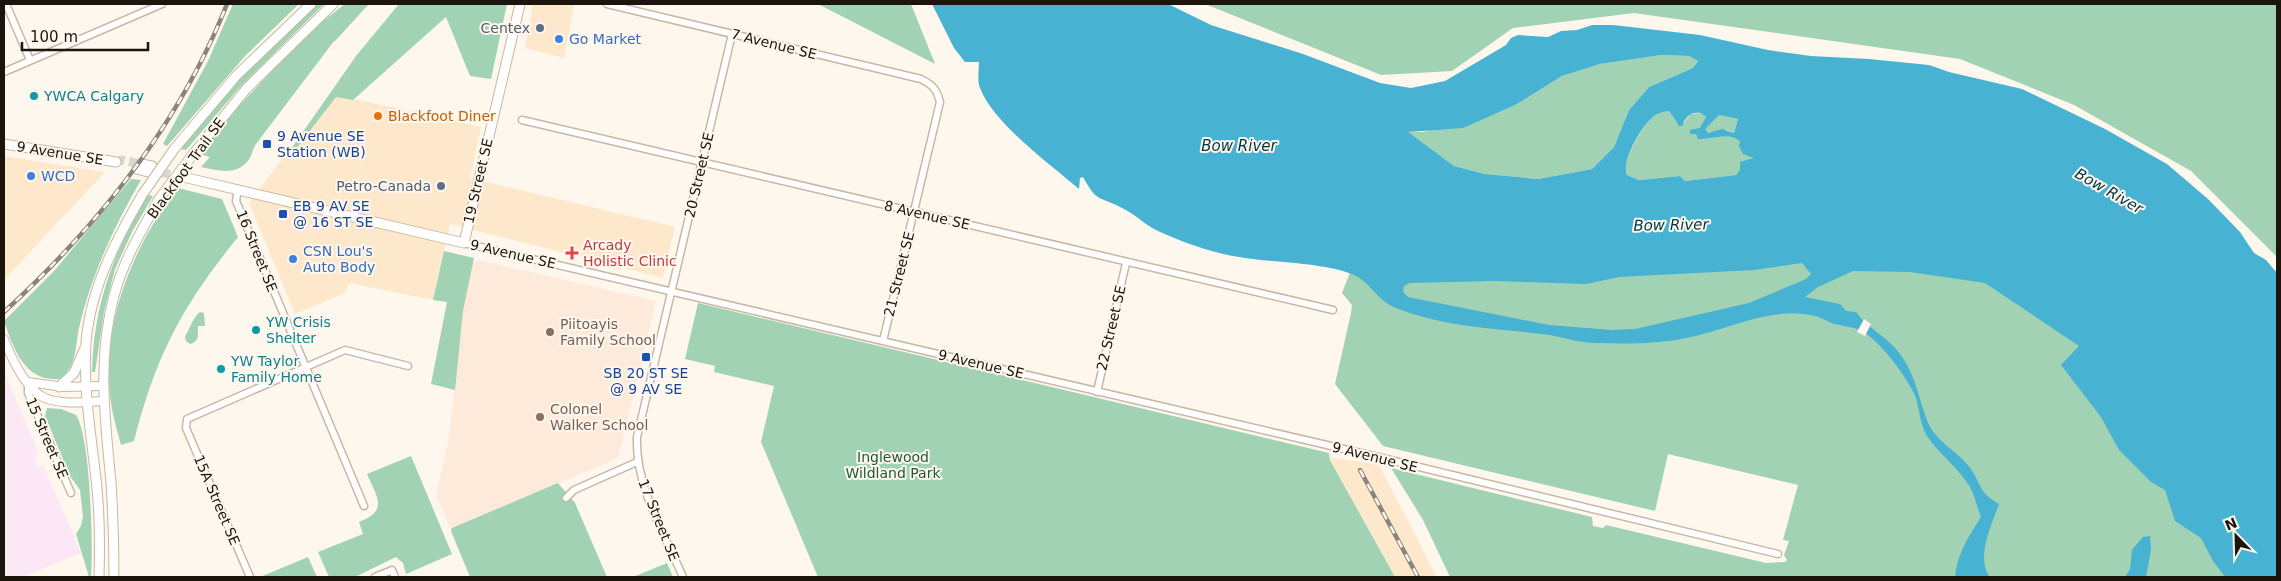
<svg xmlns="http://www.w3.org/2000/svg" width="2281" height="581" font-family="'DejaVu Sans',sans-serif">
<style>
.built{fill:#fee8cb}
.industrial{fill:#fbe7f6}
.education{fill:#feeada}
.green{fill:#a1d2b3}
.water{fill:#47b2d2;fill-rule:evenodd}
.pier{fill:#fef7ee}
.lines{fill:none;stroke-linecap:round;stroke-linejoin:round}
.secondary-tunnel{stroke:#dcd5cc;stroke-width:9;stroke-dasharray:9 4.5;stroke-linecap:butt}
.minor-casing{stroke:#c8b8a2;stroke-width:9}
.tertiary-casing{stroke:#c8b8a2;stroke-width:10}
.secondary-casing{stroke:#c8b8a2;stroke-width:11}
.minor{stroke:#fff;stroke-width:6}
.tertiary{stroke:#fff;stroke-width:8}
.secondary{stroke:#fff;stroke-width:9}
.rail-casing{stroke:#8a847b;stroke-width:4.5}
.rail{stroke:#fef7ee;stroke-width:2.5;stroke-dasharray:8;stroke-linecap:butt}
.secondary-bridge-casing{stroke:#c8b8a2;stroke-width:11;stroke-linecap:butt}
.secondary-bridge{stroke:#fff;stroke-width:9}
.service-dot{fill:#5c6f8a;stroke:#fef7ee;stroke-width:2}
.shop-dot{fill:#3f7fe0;stroke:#fef7ee;stroke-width:2}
.culture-dot{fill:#0f9aa8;stroke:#fef7ee;stroke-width:2}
.food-dot{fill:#e8710a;stroke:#fef7ee;stroke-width:2}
.transit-dot{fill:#1a4fb4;stroke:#fef7ee;stroke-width:2}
.health-dot{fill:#e0444e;stroke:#fef7ee;stroke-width:2}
.education-dot{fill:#8d6e63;stroke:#fef7ee;stroke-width:2}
.labels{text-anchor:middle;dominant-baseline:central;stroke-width:4;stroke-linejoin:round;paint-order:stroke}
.service-label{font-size:14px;fill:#4e5e75;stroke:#fef7ee;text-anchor:end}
.shop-label{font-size:14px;fill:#366cbe;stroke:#fef7ee;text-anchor:start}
.street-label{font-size:14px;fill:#1b150d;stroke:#fef7ee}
.culture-label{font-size:14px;fill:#0d838f;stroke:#fef7ee;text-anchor:start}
.food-label{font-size:14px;fill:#c56008;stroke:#fef7ee;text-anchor:start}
.transit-label{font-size:14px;fill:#164399;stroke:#fef7ee;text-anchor:start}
.health-label{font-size:14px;fill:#be3a42;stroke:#fef7ee;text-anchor:start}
.education-label{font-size:14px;fill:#785e54;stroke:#fef7ee;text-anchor:start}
.park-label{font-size:14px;fill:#1c5939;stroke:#fef7ee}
.water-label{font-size:15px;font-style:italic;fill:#013542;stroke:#fef7ee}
</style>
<rect width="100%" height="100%" fill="#fef7ee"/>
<!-- built -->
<path class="built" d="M533 4 574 5 564 58 525 48Z
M337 95 481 127 470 178 675 227 663 278 450 224 433 300 349 283 345 293 295 314 249 203 308 125Z
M4 156 105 172 4 280Z
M1329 457 1379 465 1437 577H1395Z"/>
<!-- industrial -->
<path class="industrial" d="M4 371 39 455 34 458 38 467 43 465 81 553 23 577H4Z"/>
<!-- education -->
<path class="education" d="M479 260 656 301 618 458 451 530 436 495 448 444 463 311 473 263Z"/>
<!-- green -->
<path class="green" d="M233 4H299L246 55 167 146 163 144 208 61Z
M316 4H324L240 87 186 150 180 149 240 78Z
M345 4H369L335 41H334L256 144C252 150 252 157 247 162 235 176 216 170 201 167L210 157 200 154 238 107 279 63 323 21Z
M399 4H507L491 79 470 76 446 17 353 100 336 97 295 150 291 149 356 56Z
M818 4H911L935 64Z
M1205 4H2277V257L2191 171 2074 105 1960 59 1634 13 1513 28 1452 71 1381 75Z
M1662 55 1689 56 1698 61 1693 68 1649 87 1629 110 1614 147 1592 169 1538 179 1485 174 1454 166 1407 132H1423L1517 104 1562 76 1600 64Z
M1669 111 1676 122 1684 123 1690 114 1701 113 1706 117 1705 122 1696 134C1709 141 1728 132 1739 139 1745 144 1750 152 1755 158L1749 161 1736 175 1685 181 1680 176 1639 180 1627 175C1621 162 1641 129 1651 119 1655 114 1662 112 1669 111Z
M1719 115 1738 119 1734 133 1727 130 1708 133 1704 129Z
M131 179 141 180C114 226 91 276 79 328 75 346 77 369 59 379 24 382 13 347 4 321L55 270Z
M178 188 222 199 238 237C182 306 156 355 134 441L121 445C118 433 114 421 112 409 98 331 131 248 178 188Z
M147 195 153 196 133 230 115 269 104 312 95 372H92C93 307 114 250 147 195Z
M444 251 474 258 463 311 455 390 431 384 447 302 433 300Z
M1923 254 2089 319 2248 577H1450L1423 520 1391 468 1592 517 1593 526 1603 528 1606 525 1766 563 1785 562 1787 560 1784 555 1789 541 1783 540 1798 485 1668 454 1655 511 1383 446 1335 384 1351 313 1352 305 1342 293 1351 270Z
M698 303 1329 453 1330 460 1395 577H818L761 442 774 386 714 372 715 366 685 359Z
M200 312 204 313 205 326H198C197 333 201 341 190 344L186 341 185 336C190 329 193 317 200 312Z
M47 408 61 409 76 415C91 438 93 547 91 577H89L76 534 81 526 83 516 80 490 70 476 45 416Z
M411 456 452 554 406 574 403 563 396 557 355 577H329L318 552 363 534 359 522C389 510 377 498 367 474Z
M558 483 575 503 607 577H470L451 531 452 528Z
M308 557 317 577H260Z
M667 563 673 577H633Z"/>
<!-- water -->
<path class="water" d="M932 4H1168L1211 25 1303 54 1380 83 1411 88 1445 81 1506 45 1511 38 1518 35 1548 37 1561 31 1577 30 1592 25H1613L1700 35 1768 50 1811 56 1869 59 1929 65 1949 72 2022 89 2105 129 2167 164 2208 199 2240 232 2254 253 2266 260 2277 273V577H2225L2213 561 2201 538 2175 521 2165 490 2151 482 2119 450 2101 417 2061 365 2079 346 1985 283 1910 272 1853 271 1818 287 1805 297 1840 304 1846 311 1856 312C1868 329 1888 337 1900 354 1916 375 1919 401 1929 425 1938 443 1959 452 1971 469 1983 487 1978 492 1999 504 1992 524 1975 558 1990 577H1955C1957 554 1969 536 1981 517 1977 507 1975 496 1970 487 1959 469 1941 455 1929 439 1920 427 1920 411 1916 398 1908 378 1879 339 1860 330 1852 327 1843 326 1834 324 1828 322 1821 317 1815 316 1771 305 1729 330 1686 338 1657 344 1626 344 1597 343 1581 343 1565 338 1550 335 1497 328 1444 328 1394 307 1377 300 1370 282 1354 275 1323 262 1272 263 1239 257 1212 253 1182 242 1158 231 1145 225 1135 214 1122 208 1098 195 1098 204 1083 177L1080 178 1079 189C1050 164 994 124 980 88 977 81 979 69 979 62H965L954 48ZM1662 55 1689 56 1698 61 1693 68 1649 87 1629 110 1614 147 1592 169 1538 179 1485 174 1454 166 1408 132 1463 128 1517 104 1562 76 1600 64ZM1669 111 1679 126H1682C1687 116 1689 112 1701 113L1706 117 1700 128 1690 130V134H1696L1698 139C1711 139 1730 132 1740 141L1739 146 1743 154 1754 158 1740 162V170L1736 175 1685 181 1680 176 1639 180 1627 175C1621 162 1640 129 1651 119 1655 114 1662 112 1669 111ZM1719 115 1738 119 1734 133 1722 129 1708 133 1705 129ZM1802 263 1811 274 1806 279 1749 303 1635 329 1612 330 1549 325 1408 297 1403 292 1404 286 1410 283 1493 281 1586 284 1619 277 1754 270Z
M2150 536 2151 550 2146 577H2125L2130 569 2132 550 2143 537Z"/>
<!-- pier -->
<path class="pier" d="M1864 319 1871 324 1865 336 1857 332Z"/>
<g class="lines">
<!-- secondary-tunnel -->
<path class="secondary-tunnel" d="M116 162 122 160 141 164
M148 172 155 171 182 177"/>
<!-- minor casing -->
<g class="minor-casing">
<path id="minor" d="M6 4 30 60
M607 4 921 79C933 85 937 90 940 102L883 341
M4 72 162 4
M522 120 1333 310
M238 189 236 201 239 208 364 506
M464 243 1378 457 1778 554
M28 382V393L71 493
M1097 392 1126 263
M566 498 574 490 637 462
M250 577 186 428 187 419 345 350 408 366
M375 577 392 570 395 577
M683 577C664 533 635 486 637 437L732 34"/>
</g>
<!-- tertiary casing -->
<g class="tertiary-casing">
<path id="tertiary" d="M4 339C11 357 26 390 45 398 62 405 85 402 103 401
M28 382 64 387 102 386"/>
</g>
<!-- secondary casing -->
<g class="secondary-casing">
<path id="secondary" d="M4 144 116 162
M175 148 236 76 311 4
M194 153 247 88 333 4
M141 164 152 166
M137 169 148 172
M183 177 464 243 520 4
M59 387 74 373 84 350
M99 577C100 544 100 512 96 479 91 434 83 388 86 343 90 289 116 240 142 195
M114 577C114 545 113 514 111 482 105 419 97 358 114 296 123 261 142 230 159 199"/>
</g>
<!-- minor -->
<use href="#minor" class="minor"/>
<!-- tertiary -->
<use href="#tertiary" class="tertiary"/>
<!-- secondary -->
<use href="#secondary" class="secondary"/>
<!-- rail casing -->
<g class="rail-casing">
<path id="rail" d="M4 312C98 226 180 123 227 4
M1360 470 1418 577"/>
</g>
<!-- rail -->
<use href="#rail" class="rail"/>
<!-- secondary-bridge casing -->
<g class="secondary-bridge-casing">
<path id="secondary-bridge" d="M142 195 175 148
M159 199 194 153"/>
</g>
<!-- secondary-bridge -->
<use href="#secondary-bridge" class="secondary-bridge"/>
</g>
<!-- markers -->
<g class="service-dot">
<circle cx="540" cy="28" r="5"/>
<circle cx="441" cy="186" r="5"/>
</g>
<g class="shop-dot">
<circle cx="559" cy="39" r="5"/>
<circle cx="31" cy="176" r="5"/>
<circle cx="293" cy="259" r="5"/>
</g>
<g class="culture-dot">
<circle cx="34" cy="96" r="5"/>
<circle cx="256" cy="330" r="5"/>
<circle cx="221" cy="369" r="5"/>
</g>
<circle class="food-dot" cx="378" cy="116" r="5"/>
<g class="transit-dot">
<rect x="262" y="139" width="10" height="10" rx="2.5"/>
<rect x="278" y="209" width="10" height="10" rx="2.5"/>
<rect x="641" y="352" width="10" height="10" rx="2.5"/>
</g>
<path class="health-dot" d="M569.5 245.5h5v5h5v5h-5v5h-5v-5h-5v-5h5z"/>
<g class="education-dot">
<circle cx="550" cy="332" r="5"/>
<circle cx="540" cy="417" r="5"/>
</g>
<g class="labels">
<!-- service labels -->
<g class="service-label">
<text x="530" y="28">Centex</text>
<text x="431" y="186">Petro-Canada</text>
</g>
<!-- shop labels -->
<g class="shop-label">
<text x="569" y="39">Go Market</text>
<text x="41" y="176">WCD</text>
<text x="303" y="251">CSN Lou's<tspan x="303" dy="16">Auto Body</tspan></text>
</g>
<!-- street labels -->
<g class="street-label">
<text transform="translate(774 44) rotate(14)">7 Avenue SE</text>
<text transform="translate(60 153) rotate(9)">9 Avenue SE</text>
<text transform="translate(186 168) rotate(-54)">Blackfoot Trail SE</text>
<text transform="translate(699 175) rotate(-77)">20 Street SE</text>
<text transform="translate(478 181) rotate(-77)">19 Street SE</text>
<text transform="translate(927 215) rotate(13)">8 Avenue SE</text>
<text transform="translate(257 251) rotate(68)">16 Street SE</text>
<text transform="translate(513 254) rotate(13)">9 Avenue SE</text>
<text transform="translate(899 274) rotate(-76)">21 Street SE</text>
<text transform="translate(1111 328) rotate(-77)">22 Street SE</text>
<text transform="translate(981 364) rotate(13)">9 Avenue SE</text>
<text transform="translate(47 438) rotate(67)">15 Street SE</text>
<text transform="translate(1375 457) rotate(14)">9 Avenue SE</text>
<text transform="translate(217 500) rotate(67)">15A Street SE</text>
<text transform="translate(659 520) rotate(68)">17 Street SE</text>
</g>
<!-- culture labels -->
<g class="culture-label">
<text x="44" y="96">YWCA Calgary</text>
<text x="266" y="322">YW Crisis<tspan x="266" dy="16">Shelter</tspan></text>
<text x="231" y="361">YW Taylor<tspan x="231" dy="16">Family Home</tspan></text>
</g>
<!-- food labels -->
<g class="food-label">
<text x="388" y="116">Blackfoot Diner</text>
</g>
<!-- transit labels -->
<g class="transit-label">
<text x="277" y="136">9 Avenue SE<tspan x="277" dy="16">Station (WB)</tspan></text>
<text x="293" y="206">EB 9 AV SE<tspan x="293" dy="16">@ 16 ST SE</tspan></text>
<text x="646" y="373" text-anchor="middle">SB 20 ST SE<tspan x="646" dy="16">@ 9 AV SE</tspan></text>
</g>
<!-- health labels -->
<g class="health-label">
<text x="583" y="245">Arcady<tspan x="583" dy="16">Holistic Clinic</tspan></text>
</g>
<!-- education labels -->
<g class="education-label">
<text x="560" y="324">Piitoayis<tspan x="560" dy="16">Family School</tspan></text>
<text x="550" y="409">Colonel<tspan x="550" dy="16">Walker School</tspan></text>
</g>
<!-- park labels -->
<g class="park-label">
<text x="893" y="457">Inglewood<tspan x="893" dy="16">Wildland Park</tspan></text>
</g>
<!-- water labels -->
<g class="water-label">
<text x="1239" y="146">Bow River</text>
<text transform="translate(2109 191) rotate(30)">Bow River</text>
<text transform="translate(1671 225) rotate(-1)">Bow River</text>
</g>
</g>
<!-- border -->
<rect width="2281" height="581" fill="none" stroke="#1b150d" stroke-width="10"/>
<!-- north arrow -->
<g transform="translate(2236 536) rotate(337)" stroke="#fef7ee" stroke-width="4" paint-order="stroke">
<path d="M0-4L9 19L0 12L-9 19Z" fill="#1b150d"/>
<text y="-8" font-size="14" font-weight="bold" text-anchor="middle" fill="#1b150d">N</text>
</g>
<!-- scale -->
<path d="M22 42v8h126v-8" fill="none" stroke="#1b150d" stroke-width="2.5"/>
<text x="30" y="42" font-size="15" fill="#1b150d" stroke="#fef7ee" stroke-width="4" paint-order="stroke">100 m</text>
</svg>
